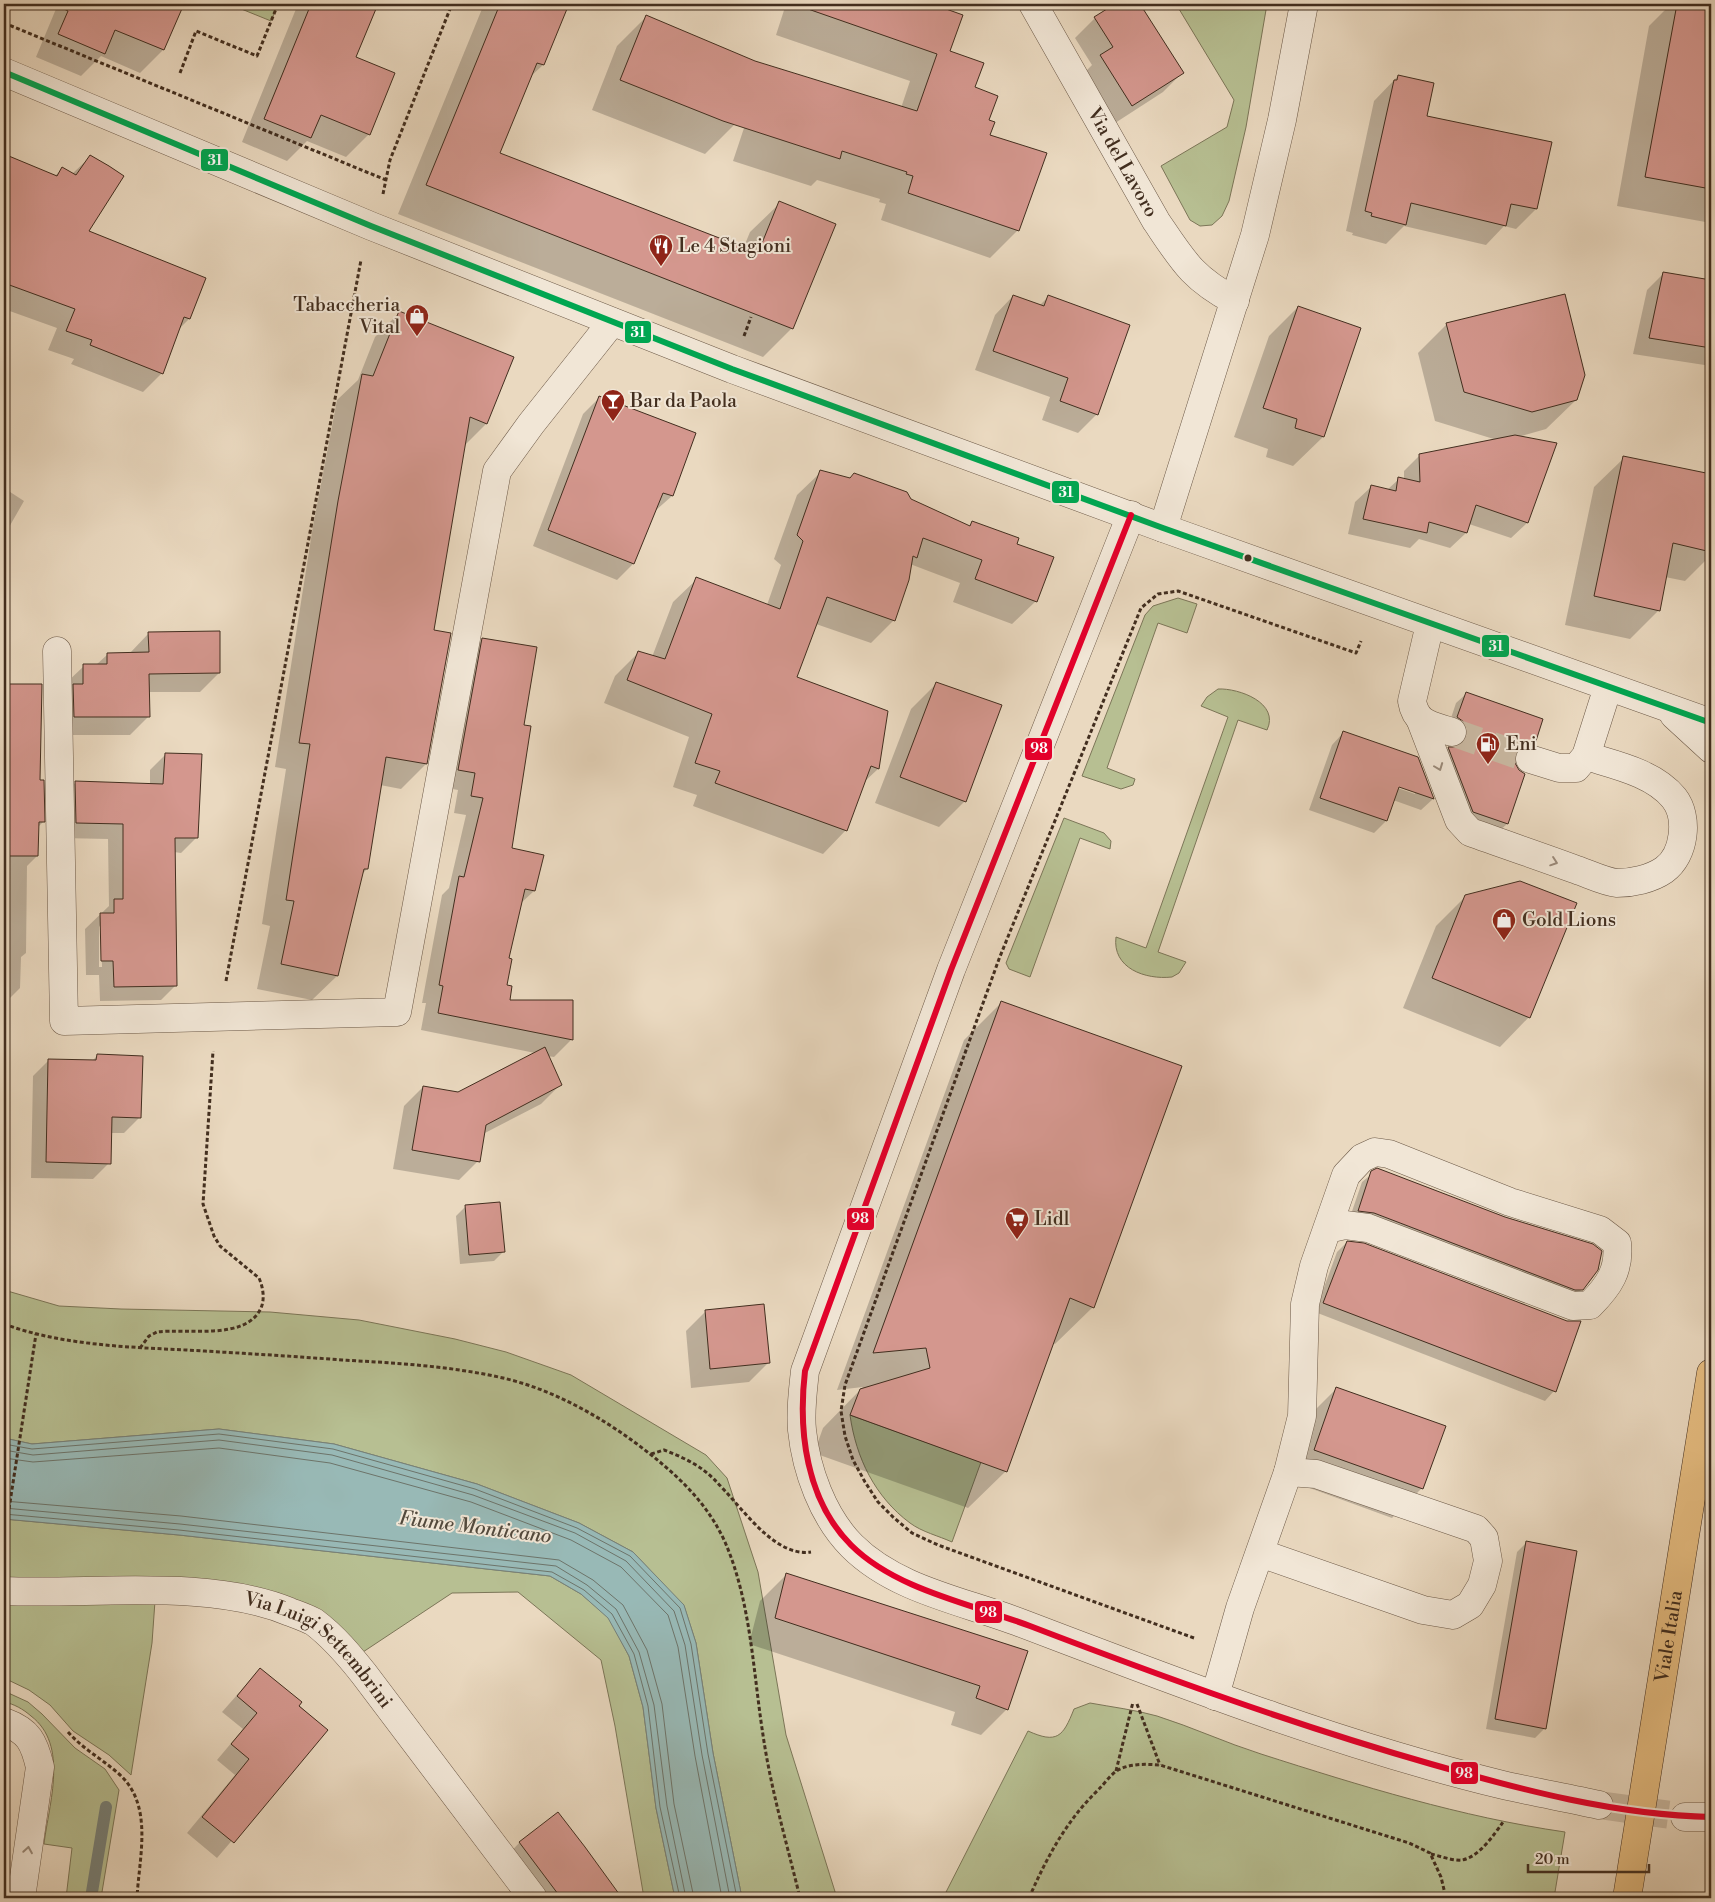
<svg xmlns="http://www.w3.org/2000/svg" width="1715" height="1902" font-family="'Libre Bodoni',serif">
<style>
.green{fill:#b7bf92;stroke:#7c7658}
.water{fill:#98b9b6;stroke:#76817a}
.shadow{fill:#0003;fill-rule:evenodd}
.lines{fill:none;stroke-linecap:round;stroke-linejoin:round}
.shore{stroke:#6d746a;stroke-width:1}
.stream{stroke:#76817a;stroke-width:12}
.building{fill:#d4978e;stroke:#422e1f}
.minor-tunnel{stroke:#c8b7a0;stroke-width:28;stroke-dasharray:28 14;stroke-linecap:butt}
.minor-casing{stroke:#6c5947;stroke-width:29}
.major-casing{stroke:#422e1f;stroke-width:29}
.path{stroke:#422e1f;stroke-width:3;stroke-dasharray:4 2.5;stroke-linecap:butt}
.minor{stroke:#f1e6d6;stroke-width:28}
.major{stroke:#e5bc80;stroke-width:28}
.bus-1-casing{stroke:#f1e6d6;stroke-width:10}
.bus-2-casing{stroke:#f1e6d6;stroke-width:10}
.bus-1{stroke:#00a651;stroke-width:6}
.bus-2{stroke:#e4002b;stroke-width:6}
.oneway{stroke:#9a8a7a}
.bus-dot{fill:#422e1f;stroke:#f1e6d6;stroke-width:2}
.labels{text-anchor:middle;dominant-baseline:central;stroke-width:4;stroke-linejoin:round;paint-order:stroke}
.street-label{font-size:19px;fill:#422e1f;stroke:#f1e6d6}
.poi-label{font-size:19px;fill:#422e1f;stroke:#f1e6d6;text-anchor:start}
.water-label{font-size:20px;font-style:italic;fill:#534a3d;stroke:#f1e6d6}
.line-badge{stroke:#f1e6d6;stroke-width:2}
.badge-label{font-size:14px;text-anchor:middle;font-weight:bold;fill:#fff}
</style>
<rect width="100%" height="100%" fill="#ead9c0"/>
<filter id="stains"><feTurbulence type="fractalNoise" baseFrequency=".004" numOctaves="4"/><feColorMatrix values="0 0 0 0 .2 0 0 0 0 .09 0 0 0 0 .02 0 0 0 .5 -.17"/></filter>
<radialGradient id="worn" r=".72"><stop offset=".6" stop-color="#630" stop-opacity="0"/><stop offset="1" stop-color="#630" stop-opacity=".3"/></radialGradient>
<!-- green -->
<path class="green" d="M229 4H278L271 21Z
M1176 4H1267L1246 127 1229 201 1222 216 1212 225 1200 226 1190 220 1161 166 1227 127 1234 100Z
M1178 598 1197 604 1187 633 1158 623 1107 768 1135 779 1133 785 1121 789 1082 776 1145 615 1153 606Z
M1218 689C1239 688 1280 703 1267 730L1238 720 1158 952 1186 962 1179 973 1172 977C1145 980 1112 968 1116 937L1146 948 1228 717 1201 706 1207 697Z
M1064 818 1104 833 1111 841 1110 849 1080 838 1030 977 1009 969 1006 963Z
M4 1290 59 1306 121 1309 270 1312 359 1320 455 1339 506 1352 571 1375 706 1455 727 1478 758 1572 786 1735 837 1898H742L713 1753 696 1643 684 1606 633 1552 579 1523 477 1484 334 1444 219 1429 32 1444 4 1438Z
M850 1415 981 1462 952 1542C939 1536 922 1532 910 1523 875 1497 856 1458 850 1415Z
M4 1519 179 1535 550 1576 581 1594 609 1618 629 1656 643 1707 656 1808 675 1898H644L615 1726 601 1660 518 1592 452 1593 363 1652 316 1610 4 1581Z
M155 1601 152 1643 131 1775 109 1755 73 1731 50 1705 29 1690 4 1678V1604Z
M4 1691 28 1702 42 1714 75 1748 105 1769 119 1790 101 1898H66L72 1848 44 1844C49 1803 69 1745 31 1716 23 1709 14 1704 4 1702Z
M1090 1703C1112 1707 1136 1710 1157 1716 1192 1727 1226 1743 1261 1754 1361 1786 1461 1817 1565 1832L1554 1898H943L1028 1731C1057 1744 1063 1737 1074 1709Z"/>
<!-- water -->
<path class="water" d="M219 1429 334 1444 477 1484 579 1523 633 1552 684 1605 696 1643 713 1753 742 1898H675L656 1808 643 1707 629 1656 608 1618 581 1594 550 1576 179 1535 4 1519V1438L32 1444Z"/>
<!-- shadow -->
<path class="shadow" d="M58 4H183L163 50 140 73 101 56 81 76 36 57Z
M298 4H376L354 58 369 134 346 157 307 141 287 161 242 142Z
M484 4H567L543 65 530 77 499 154 743 249 750 232 780 203 792 328 763 357 398 214Z
M786 4H929L962 15 949 52 973 88 1018 230 990 258 881 220 886 204 879 202 880 199 817 180 811 186 733 161 754 98 901 108 910 81 776 35Z
M1117 4H1139L1183 72 1163 92 1112 125 1081 76 1092 65 1075 38 1095 18Z
M1671 4H1711V223L1617 206 1649 26Z
M646 17 743 57 734 125 705 154 592 110 617 46Z
M1398 76 1425 117 1551 143 1536 209 1516 229 1504 226 1486 245 1404 226 1386 244 1352 235 1353 233 1346 231 1374 101Z
M4 154 55 176 63 168 72 174 90 157 87 232 205 279 189 319 179 329 162 373 143 392 71 364 74 359 48 350 57 328 4 309Z
M1663 274 1711 281V366L1633 354 1647 290Z
M1013 296 1039 306 1048 297 1097 414 1078 433 1042 420 1050 397 975 370 995 315Z
M1298 307 1360 329 1323 437 1293 466 1266 457 1268 449 1234 437 1269 336Z
M400 312 512 358 486 424 464 446 433 631 450 634 426 764 401 789 380 785 367 869 362 874 337 976 312 1000 257 989 270 926 262 924 286 769 275 767 313 526 337 400 358 380 375 337Z
M1447 324 1576 400 1546 429 1518 437 1556 444 1527 523 1511 538 1469 524 1466 533 1450 548 1419 539 1410 548 1348 534 1355 502 1371 487 1387 490 1399 479 1404 480V471L1420 455 1497 440 1435 421 1418 353Z
M599 398 695 434 672 496 655 511 633 564 617 580 533 546 583 414Z
M1624 458 1711 475V555L1685 581 1665 577 1659 610 1630 639 1565 625 1594 487Z
M821 472 910 500 969 526 972 523 1015 544 1036 601 1012 624 953 602 960 583 910 564 894 620 871 643 816 624 795 678 887 712 878 769 863 783 846 830 823 854 693 806 697 795 673 787 689 737 604 703 615 676 638 653 652 657 673 602 697 579 767 605 781 565 774 559 797 495Z
M4 488 24 501 4 536Z
M149 633 219 673 200 692H148L149 716 130 735H56L65 684 84 666 96 665 108 654 130 653Z
M482 640 523 726 511 849 534 891 520 904 508 959 505 986 508 1002 571 1040 554 1057 547 1056 560 1085 541 1104 483 1134 478 1161 459 1180 393 1169 404 1106 423 1087 458 1093 535 1053 421 1030 426 1003H422L442 895 449 888 466 815 454 813 458 790 441 787 465 657Z
M937 683 965 801 939 827 875 803 911 709Z
M4 685H41L39 781 43 822 38 827 37 856 27 866 26 953 21 957 20 988 4 1004Z
M1466 694 1534 744 1524 753 1514 754 1507 824 1497 833 1463 821 1439 758 1448 748 1458 747V738L1448 727 1456 703Z
M1343 733 1433 799 1421 810 1393 800 1386 821 1374 833 1309 810 1332 745ZM1393 783 1415 791V794L1392 786Z
M165 755 196 838 181 853 174 852 176 985 161 1000 100 1001 99 975H86L85 929 109 906 108 839 61 838V797L76 782 150 785V770ZM101 924 102 967H99V927Z
M1466 896 1529 1017 1500 1047 1403 1008 1436 926Z
M1002 1002 1093 1307 1055 1344 1052 1343 1006 1471 968 1508 814 1453 823 1428 863 1387 837 1390 964 1040Z
M97 1056 140 1117 124 1133H110L109 1163 93 1179 31 1178 33 1076 49 1060 92 1061Z
M1378 1169 1504 1218 1582 1289 1572 1299 1349 1220 1362 1182Z
M466 1206 503 1252 494 1261 460 1264 456 1216Z
M1347 1242 1567 1322 1554 1391 1545 1401 1315 1312 1337 1252Z
M706 1311 768 1363 749 1382 691 1388 686 1331Z
M1337 1388 1422 1488 1392 1518 1285 1479 1307 1418Z
M1526 1543 1545 1728 1535 1738 1486 1729 1517 1552Z
M786 1575 1027 1652 1007 1709 981 1735 951 1725 955 1712 749 1644 760 1601Z
M260 1669 326 1730 217 1858 187 1833 235 1775 217 1760 243 1729 222 1712Z
M558 1814 621 1898H530L502 1861 519 1843Z"/>
<g class="lines">
<!-- shore -->
<path class="shore" d="M4 1444 32 1449 219 1434 333 1449 475 1489 577 1528 630 1556 680 1608 691 1644 708 1754 737 1898
M4 1450 33 1455 219 1440 332 1455 473 1495 575 1533 626 1561 674 1611 685 1645 702 1755 730 1898
M4 1458 33 1462 219 1448 330 1463 471 1502 571 1540 621 1567 668 1615 678 1647 695 1756 722 1898
M4 1501 181 1516 559 1560 593 1580 623 1605 647 1650 662 1704 674 1804 694 1898
M4 1508 180 1524 556 1566 587 1585 616 1609 639 1652 654 1705 667 1806 686 1898
M4 1514 179 1530 552 1572 584 1590 612 1614 634 1654 648 1706 660 1807 680 1898"/>
<!-- stream -->
<path class="stream" d="M91 1898 106 1807"/>
</g>
<!-- building -->
<path class="building" d="M54 4H184L164 50 115 30 105 54 58 34 68 11Z
M311 4H378L356 57 395 73 370 135 321 115 311 138 264 119Z
M500 4H569L544 65 537 63 500 153 758 253 779 201 836 224 793 329 426 185Z
M809 4H932L963 15 950 51 984 63 975 87 998 96 989 120 995 122 990 135 1047 153 1019 231 908 193 913 176 906 174 907 172 842 151 840 159 723 121 620 80 646 15 755 61 917 111 937 54 808 9Z
M1115 4H1140L1184 73 1132 106 1100 55 1113 47 1094 17Z
M1677 4H1711V189L1645 177Z
M1398 75 1434 83 1427 116 1552 142 1537 209 1511 204 1506 226 1411 203 1406 225 1371 216 1372 213 1365 211 1394 80H1397Z
M4 154 57 176 62 167 76 175 90 155 109 166 124 176 89 231 206 278 190 319 184 317 163 374 90 345 92 340 66 331 75 309 4 283Z
M1663 272 1711 280V348L1649 338Z
M1565 294 1585 375 1577 400 1532 412 1464 392 1446 323Z
M1013 295 1044 306 1048 295 1130 325 1098 415 1060 401 1068 378 993 351Z
M1298 306 1361 328 1324 437 1295 428 1297 419 1263 408Z
M399 311 514 357 487 424 470 417 434 630 451 633 427 764 386 757 368 869H364L338 976 281 964 294 901 286 900 310 744 299 743 338 501 362 374 373 376Z
M599 396 696 433 673 496 663 493 634 564 548 530Z
M1515 435 1557 443 1528 523 1476 505 1467 533 1429 522 1427 533 1363 519 1371 485 1396 491 1398 477 1420 482 1419 454Z
M1623 456 1711 474V552L1673 543 1660 611 1594 596Z
M820 470 850 478 854 473 907 492 911 499 970 526 972 521 1019 538 1017 544 1054 557 1037 602 975 579 982 560 923 538 917 558 913 556 909 580 895 621 827 597 797 677 888 711 879 769 871 766 847 831 715 783 720 771 695 763 712 714 627 680 638 651 665 659 696 577 780 609 803 541 797 535Z
M220 631V673L149 674 150 717H74L73 684H83V664H107V653L149 652 148 632Z
M482 638 537 647 524 725 531 726 512 848 544 855 535 891 525 889 509 958 512 959 507 985 512 986 510 1000H573V1040L438 1013 443 986 439 985 459 876 464 877 483 798 471 796 475 773 458 770Z
M936 682 1002 705 966 802 900 777Z
M4 684H42L40 780H44L45 822H39L38 856H4Z
M1466 692 1543 719 1535 744H1526L1519 748 1515 754V763L1519 770 1525 774 1508 824 1473 812 1448 747H1456L1462 744 1467 737V728L1464 722 1457 717Z
M1343 731 1418 757 1434 799 1399 787 1387 821 1320 798Z
M165 753 202 754 198 838H175L177 986 114 987 113 961H101L100 913H114V899H123V824L76 823 75 781 163 784Z
M1520 881 1577 903 1530 1018 1432 978 1465 895Z
M1001 1001 1182 1066 1094 1308 1070 1298 1007 1472 850 1415 860 1389 930 1368 926 1348 873 1353Z
M545 1047 562 1085 486 1125 480 1162 412 1150 423 1086 458 1092Z
M97 1054 143 1056 141 1118 112 1117 111 1164 46 1162 48 1059 96 1060Z
M1377 1168 1505 1217 1593 1244 1602 1251 1598 1270 1583 1290H1575L1374 1213 1358 1211 1371 1171Z
M500 1202 505 1252 469 1255 465 1205Z
M1347 1241 1364 1243 1567 1321H1581L1556 1392 1323 1303Z
M764 1304 770 1363 710 1369 705 1310Z
M1336 1387 1446 1426 1423 1489 1314 1450Z
M1526 1541 1577 1551 1546 1729 1495 1719Z
M786 1573 1028 1651 1008 1710 976 1698 980 1686 775 1618Z
M260 1668 302 1702 299 1706 328 1730 234 1843 202 1817 249 1759 231 1744 257 1713 237 1696Z
M558 1812 585 1847 622 1898H561L519 1842Z"/>
<g class="lines">
<!-- minor-tunnel -->
<path class="minor-tunnel" d="M1452 732 1530 759
M1599 1805 1685 1817"/>
<!-- minor casing -->
<g class="minor-casing">
<g id="minor">
<path id="s1" d="M1033 4 1156 221C1183 261 1192 278 1235 301"/>
<path d="M4 72 371 226 732 369 1163 528 1711 723"/>
<path d="M1131 515 951 970 805 1371C803 1390 800 1410 802 1430 806 1470 823 1517 852 1546 896 1590 964 1601 1021 1623 1179 1683 1338 1745 1503 1785 1534 1792 1567 1798 1599 1805"/>
<path d="M1163 528 1255 235 1282 120 1304 4"/>
<path d="M1430 624 1412 701C1416 725 1432 725 1452 732"/>
<path d="M57 651 64 1021 397 1012 497 471 531 424 612 322"/>
<path d="M1674 715 1711 749"/>
<path d="M1421 721 1459 820 1470 832C1506 845 1542 857 1577 870 1589 874 1605 882 1617 883 1632 883 1651 879 1664 870 1685 855 1689 817 1674 798 1654 773 1615 765 1586 756"/>
<path d="M1530 759 1559 768H1576L1586 756 1608 687"/>
<path d="M1260 1553 1423 1610 1453 1615 1470 1605 1482 1585 1488 1561 1484 1538 1476 1529 1316 1474 1288 1472"/>
<path id="s2" d="M4 1591C91 1595 208 1578 290 1612 298 1615 307 1618 314 1622 334 1637 349 1655 364 1674L533 1898"/>
<path d="M1215 1696 1240 1608 1288 1472 1302 1416 1305 1304 1314 1266 1346 1175 1362 1158 1375 1152 1389 1154 1510 1202 1600 1230 1617 1243C1620 1270 1609 1286 1590 1305L1573 1306 1368 1228 1345 1225 1327 1229"/>
<path d="M4 1722C29 1731 34 1742 40 1767L21 1898"/>
<path d="M1685 1817H1711"/>
</g>
</g>
<!-- major casing -->
<g class="major-casing">
<g id="major">
<path id="s3" d="M1627 1898 1711 1373"/>
</g>
</g>
<!-- path -->
<path class="path" d="M4 23 386 180
M180 73 196 31 257 56 278 4
M383 194 390 160 452 4
M744 336 751 317
M226 981 361 260
M4 1324C61 1345 125 1347 186 1350 238 1353 290 1356 342 1360 396 1363 450 1366 503 1378 551 1389 598 1415 637 1444 674 1472 706 1500 725 1542 751 1602 753 1671 763 1735 771 1790 787 1844 800 1898
M140 1348 149 1336 157 1332C187 1328 246 1341 261 1308 265 1299 263 1287 259 1278L220 1246 214 1236 203 1204 213 1051
M651 1454 664 1450C677 1455 691 1461 702 1469 734 1492 768 1558 811 1552
M4 1541 36 1334
M1194 1638 938 1545 912 1533 893 1517 878 1502 865 1482 853 1460 845 1436 841 1411 845 1385 999 959 1141 608 1158 594 1178 591 1356 653 1361 641
M1137 1704 1160 1765
M68 1732C83 1749 102 1759 119 1774 154 1805 139 1857 137 1898
M1116 1771 1133 1702
M1431 1854C1440 1856 1453 1861 1462 1860 1479 1857 1494 1835 1503 1822
M1029 1898C1047 1857 1066 1821 1099 1789 1104 1784 1109 1777 1115 1772 1128 1763 1145 1764 1160 1765L1409 1843 1430 1853 1441 1877 1446 1898"/>
<!-- minor -->
<use href="#minor" class="minor"/>
<!-- major -->
<use href="#major" class="major"/>
<!-- bus-1 casing -->
<g class="bus-1-casing">
<path id="bus-1" d="M4 72 371 226 732 369 1163 528 1711 723"/>
</g>
<!-- bus-2 casing -->
<g class="bus-2-casing">
<path id="bus-2" d="M1131 515 951 970 805 1371C798 1431 806 1500 851 1545 896 1590 972 1604 1030 1626 1163 1677 1295 1725 1431 1764 1522 1790 1616 1815 1711 1817"/>
</g>
<!-- bus-1 -->
<use href="#bus-1" class="bus-1"/>
<!-- bus-2 -->
<use href="#bus-2" class="bus-2"/>
</g>
<!-- one-way arrows -->
<defs><path id="oneway-chevron" d="M-2-3.5L2.5 0L-2 3.5" fill="none" stroke-width="1.6" stroke-linecap="round" stroke-linejoin="round" transform="scale(1.25)"/></defs>
<g class="oneway">
<use href="#oneway-chevron" transform="translate(1439 767) rotate(69)"/>
<use href="#oneway-chevron" transform="translate(1554 862) rotate(19)"/>
<use href="#oneway-chevron" transform="translate(28 1850) rotate(-81)"/>
</g>
<!-- icons -->
<defs>
<g id="restaurant-pin" transform="scale(1.25)"><path d="M0 17L-7.5 6A9.5 9.5 0 1 1 7.5 6Z" fill="#8f2418" stroke="#f1e6d6"/><path d="M-5-6h1v4h1v-4h1v4h1v-4h1v5L-1.5 .5V6h-2V.5L-5-1ZM5-6V6H3V1.5H1.5Q1.5-4 5-6Z" fill="#fff"/></g>
<g id="shop-pin" transform="scale(1.25)"><path d="M0 17L-7.5 6A9.5 9.5 0 1 1 7.5 6Z" fill="#8f2418" stroke="#f1e6d6"/><path d="M-5-2.5h2.3a2.7 3.5 0 0 1 5.4 0H5L5.5 6h-11ZM-1.5-2.5h3a1.5 2.3 0 0 0-3 0Z" fill="#fff"/></g>
<g id="bar-pin" transform="scale(1.25)"><path d="M0 17L-7.5 6A9.5 9.5 0 1 1 7.5 6Z" fill="#8f2418" stroke="#f1e6d6"/><path d="M-6-5H6L.8 .8V4.5H3.5V6h-7V4.5H-.8V.8Z" fill="#fff"/></g>
<g id="fuel-pin" transform="scale(1.25)"><path d="M0 17L-7.5 6A9.5 9.5 0 1 1 7.5 6Z" fill="#8f2418" stroke="#f1e6d6"/><path d="M-5.5-6h7V0h2V4h1.3V-2.5L3-4.5l.8-.8L6-3V5H2.5V1h-1V6h-7ZM-4.2-4.7v3.2H.2V-4.7Z" fill="#fff"/></g>
<g id="supermarket-pin" transform="scale(1.25)"><path d="M0 17L-7.5 6A9.5 9.5 0 1 1 7.5 6Z" fill="#8f2418" stroke="#f1e6d6"/><path d="M-6-5.5h2.5l.6 2H6L4.5 2H-2.5L-4.4-4H-6ZM-1.5 3.2a1.3 1.3 0 1 0 .1 0ZM3 3.2a1.3 1.3 0 1 0 .1 0Z" fill="#fff"/></g>
</defs>
<g fill-rule="evenodd">
<use href="#restaurant-pin" x="661" y="246"/>
<use href="#shop-pin" x="417" y="316"/>
<use href="#bar-pin" x="613" y="401"/>
<use href="#fuel-pin" x="1488" y="744"/>
<use href="#shop-pin" x="1504" y="920"/>
<use href="#supermarket-pin" x="1017" y="1219"/>
</g>
<!-- markers -->
<circle class="bus-dot" cx="1248" cy="558" r="4.5"/>
<g class="labels">
<!-- street labels -->
<g class="street-label">
<text stroke="none"><textPath href="#s1" startOffset="182">Via del Lavoro</textPath></text>
<text stroke="none"><textPath href="#s3" startOffset="265">Viale Italia</textPath></text>
<text stroke="none"><textPath href="#s2" startOffset="334">Via Luigi Settembrini</textPath></text>
</g>
<!-- poi labels -->
<g class="poi-label">
<text x="678" y="246">Le 4 Stagioni</text>
<text x="400" y="305" text-anchor="end">Tabaccheria<tspan x="400" dy="22">Vital</tspan></text>
<text x="630" y="401">Bar da Paola</text>
<text x="1506" y="744">Eni</text>
<text x="1522" y="920">Gold Lions</text>
<text x="1034" y="1219">Lidl</text>
</g>
<!-- water labels -->
<g class="water-label">
<text transform="translate(475 1528) rotate(7)">Fiume Monticano</text>
</g>
</g>
<g class="line-badge">
<rect x="200" y="148" width="29" height="24" rx="5" fill="#00a651"/>
<rect x="624" y="320" width="28" height="24" rx="5" fill="#00a651"/>
<rect x="1051" y="480" width="29" height="24" rx="5" fill="#00a651"/>
<rect x="1481" y="634" width="29" height="24" rx="5" fill="#00a651"/>
<rect x="1024" y="737" width="29" height="24" rx="5" fill="#e4002b"/>
<rect x="846" y="1207" width="29" height="24" rx="5" fill="#e4002b"/>
<rect x="974" y="1600" width="29" height="24" rx="5" fill="#e4002b"/>
<rect x="1450" y="1761" width="29" height="24" rx="5" fill="#e4002b"/>
</g>
<g class="badge-label">
<text x="215" y="165">31</text>
<text x="638" y="337">31</text>
<text x="1066" y="497">31</text>
<text x="1496" y="651">31</text>
<text x="1039" y="753">98</text>
<text x="860" y="1223">98</text>
<text x="988" y="1617">98</text>
<text x="1464" y="1778">98</text>
</g>
<!-- margin -->
<rect width="1715" height="1902" fill="none" stroke="#ead9c0" stroke-width="20"/>
<rect x="5" y="5" width="1705" height="1892" fill="none" stroke="#422e1f" stroke-width="2.5"/>
<rect x="10" y="10" width="1695" height="1882" fill="none" stroke="#422e1f"/>
<!-- scale -->
<path d="M1528 1864v8h121v-8" fill="none" stroke="#422e1f" stroke-width="2.5"/>
<text x="1535" y="1864" font-size="15" fill="#422e1f" stroke="#f1e6d6" stroke-width="4" paint-order="stroke">20 m</text>
<rect width="100%" height="100%" filter="url(#stains)"/>
<rect width="100%" height="100%" fill="url(#worn)"/>
</svg>
